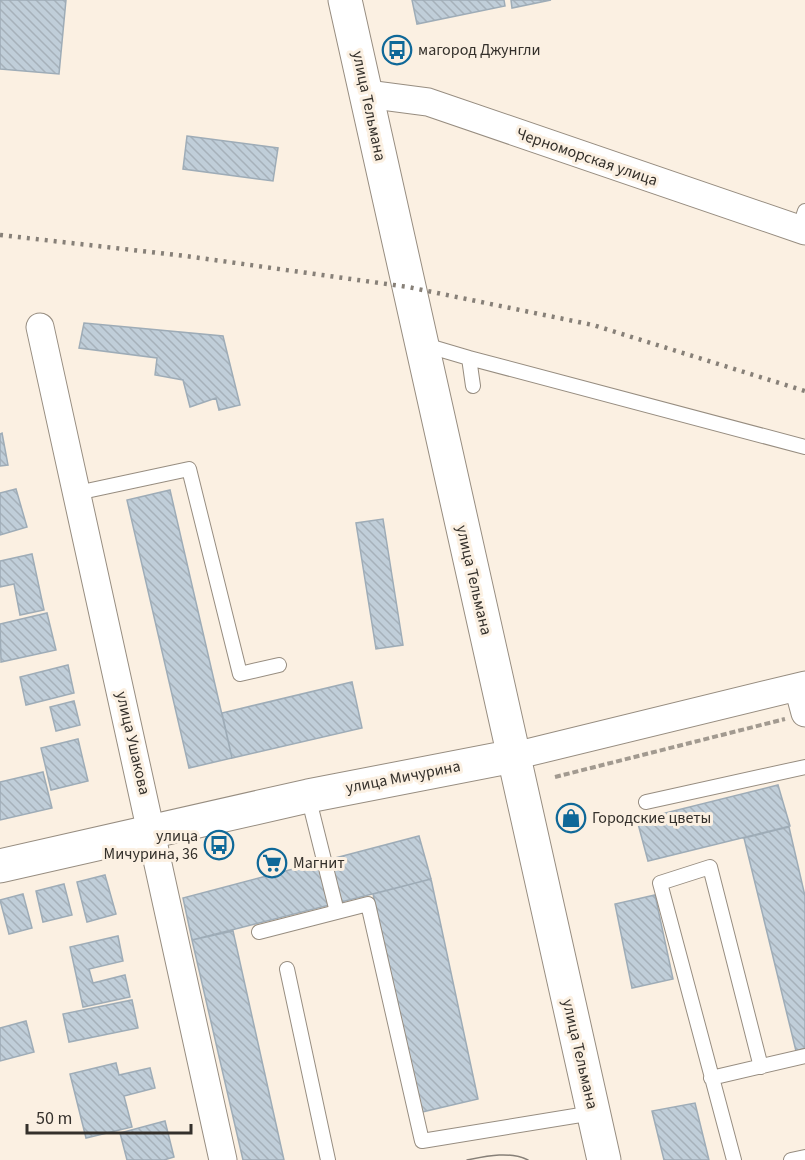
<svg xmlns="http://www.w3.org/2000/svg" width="805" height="1160" font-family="'Source Sans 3',sans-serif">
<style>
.building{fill:url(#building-back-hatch);stroke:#9eacb7;stroke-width:1.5}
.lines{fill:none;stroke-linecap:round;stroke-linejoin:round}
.lane-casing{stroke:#978d80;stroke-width:16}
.street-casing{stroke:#978d80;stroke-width:29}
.secondary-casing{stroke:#978d80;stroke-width:35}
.path{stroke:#a29a90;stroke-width:4;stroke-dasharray:6 3;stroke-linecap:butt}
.lane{stroke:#fff;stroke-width:14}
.street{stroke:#fff;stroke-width:27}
.secondary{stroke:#fff;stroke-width:33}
.tram{stroke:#878078;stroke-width:1.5}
.rail{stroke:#878078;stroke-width:4.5;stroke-dasharray:3 6;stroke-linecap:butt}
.labels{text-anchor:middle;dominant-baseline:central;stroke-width:6;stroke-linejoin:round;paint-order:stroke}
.poi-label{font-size:16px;fill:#34302b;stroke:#fbf0e2;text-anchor:start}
.street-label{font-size:16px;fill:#34302b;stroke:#fbf0e2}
</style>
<defs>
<pattern id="building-back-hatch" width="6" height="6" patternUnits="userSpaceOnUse" patternTransform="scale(1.5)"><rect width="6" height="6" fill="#c0ced9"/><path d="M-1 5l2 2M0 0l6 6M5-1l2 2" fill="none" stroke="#a6b1ba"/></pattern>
</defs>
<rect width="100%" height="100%" fill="#fbf0e2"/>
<!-- building -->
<path class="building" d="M0 0H66L59 74 0 69Z
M412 0H504L505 6 417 24Z
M511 0H551L512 8Z
M187 136 278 148 273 181 183 169Z
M84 323 223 336 240 405 219 410 216 398 190 407 183 380 155 375 157 358 79 348Z
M2 433 8 465 0 466V434Z
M16 489 27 527 0 535V493Z
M170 490 232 758 189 768 127 500Z
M383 519 403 645 376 649 356 523Z
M32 554 44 610 20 615 14 584 0 587V561Z
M47 613 56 650 1 662 0 624Z
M68 665 74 693 26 705 20 677Z
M352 682 362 728 232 758 222 713Z
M74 701 80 725 56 731 50 707Z
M78 739 88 781 51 790 41 748Z
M43 772 52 808 0 820V782Z
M778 785 790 826 648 861 637 820Z
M789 827 805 896V1048L796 1051 744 838Z
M419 836 431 879 192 940 183 898Z
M105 875 116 914 87 922 77 882Z
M431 879 478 1099 422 1112 373 894Z
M64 884 72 915 43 922 36 891Z
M23 894 32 928 9 934 0 900Z
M655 895 673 979 632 988 615 904Z
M233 931 284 1160H243L192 940Z
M118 936 123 961 89 969 93 983 125 975 130 997 83 1007 70 947Z
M132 1000 138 1028 69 1042 63 1014Z
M26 1021 34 1052 0 1061V1028Z
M116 1063 119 1075 150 1068 155 1088 124 1096 132 1127 86 1138 70 1074Z
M695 1103 709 1160H664L652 1111Z
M165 1121 174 1157 164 1160H127L120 1133Z"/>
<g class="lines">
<!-- lane casing -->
<g class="lane-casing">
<path id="lane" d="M799 229 805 211
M425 345 469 358
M473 386 469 358 805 447
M77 493 189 469 240 674 279 665
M308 796 337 912
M646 802 805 767
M259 932 368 904 422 1141 593 1113
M287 969 328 1160
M711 1078 805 1056
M734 1160 660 883 710 867 761 1067
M791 1160 805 1157"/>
</g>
<!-- street casing -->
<g class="street-casing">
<path id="street" d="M367 94 428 102 805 231
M40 327 223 1160
M798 687 805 713
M514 756 805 685"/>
</g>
<!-- secondary casing -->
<g class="secondary-casing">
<path id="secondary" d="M345 0 604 1160
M0 866 308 796 514 756"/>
</g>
<!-- path -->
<path class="path" d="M555 777 785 719"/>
<!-- lane -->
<use href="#lane" class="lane"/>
<!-- street -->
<use href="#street" class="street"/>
<!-- secondary -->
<use href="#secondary" class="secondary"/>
<!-- tram -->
<path class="tram" d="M467 1160C487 1156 509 1151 528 1160"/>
<!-- rail -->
<path class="rail" d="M0 235 186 256 408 287 593 325 805 391"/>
</g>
<!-- icons -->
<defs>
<g id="bus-ring" transform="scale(1.5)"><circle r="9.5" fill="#fbf0e2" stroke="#0f6898" stroke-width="1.5"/><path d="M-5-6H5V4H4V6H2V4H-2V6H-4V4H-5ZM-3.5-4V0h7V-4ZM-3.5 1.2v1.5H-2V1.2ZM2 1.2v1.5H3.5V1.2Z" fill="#0f6898"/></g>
<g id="shop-ring" transform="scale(1.5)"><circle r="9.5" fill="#fbf0e2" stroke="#0f6898" stroke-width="1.5"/><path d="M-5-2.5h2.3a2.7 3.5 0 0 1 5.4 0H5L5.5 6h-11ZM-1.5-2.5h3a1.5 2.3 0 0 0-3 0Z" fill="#0f6898"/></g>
<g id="supermarket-ring" transform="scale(1.5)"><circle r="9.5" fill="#fbf0e2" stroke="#0f6898" stroke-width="1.5"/><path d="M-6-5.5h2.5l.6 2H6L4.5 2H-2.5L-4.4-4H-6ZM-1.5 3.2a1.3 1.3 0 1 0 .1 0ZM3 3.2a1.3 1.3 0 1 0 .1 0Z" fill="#0f6898"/></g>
</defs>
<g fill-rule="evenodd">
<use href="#bus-ring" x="397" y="50"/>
<use href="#shop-ring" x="571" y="818"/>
<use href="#bus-ring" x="219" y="845"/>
<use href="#supermarket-ring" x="272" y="863"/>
</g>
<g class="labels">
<!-- poi labels -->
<g class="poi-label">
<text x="418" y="50">магород Джунгли</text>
<text x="592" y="818">Городские цветы</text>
<text x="198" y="836" text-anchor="end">улица<tspan x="198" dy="18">Мичурина, 36</tspan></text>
<text x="293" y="863">Магнит</text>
</g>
<!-- street labels -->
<g class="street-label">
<text transform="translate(369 106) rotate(78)">улица Тельмана</text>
<text transform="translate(587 157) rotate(19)">Черноморская улица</text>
<text transform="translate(474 580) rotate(77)">улица Тельмана</text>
<text transform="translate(133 743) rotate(77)">улица Ушакова</text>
<text transform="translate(403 777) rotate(-11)">улица Мичурина</text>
<text transform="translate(580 1054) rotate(77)">улица Тельмана</text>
</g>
</g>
<!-- scale -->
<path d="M27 1124v9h164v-9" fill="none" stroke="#34302b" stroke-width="3"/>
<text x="36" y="1124" font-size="18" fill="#34302b" stroke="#fbf0e2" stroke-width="4.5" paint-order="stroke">50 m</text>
</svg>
